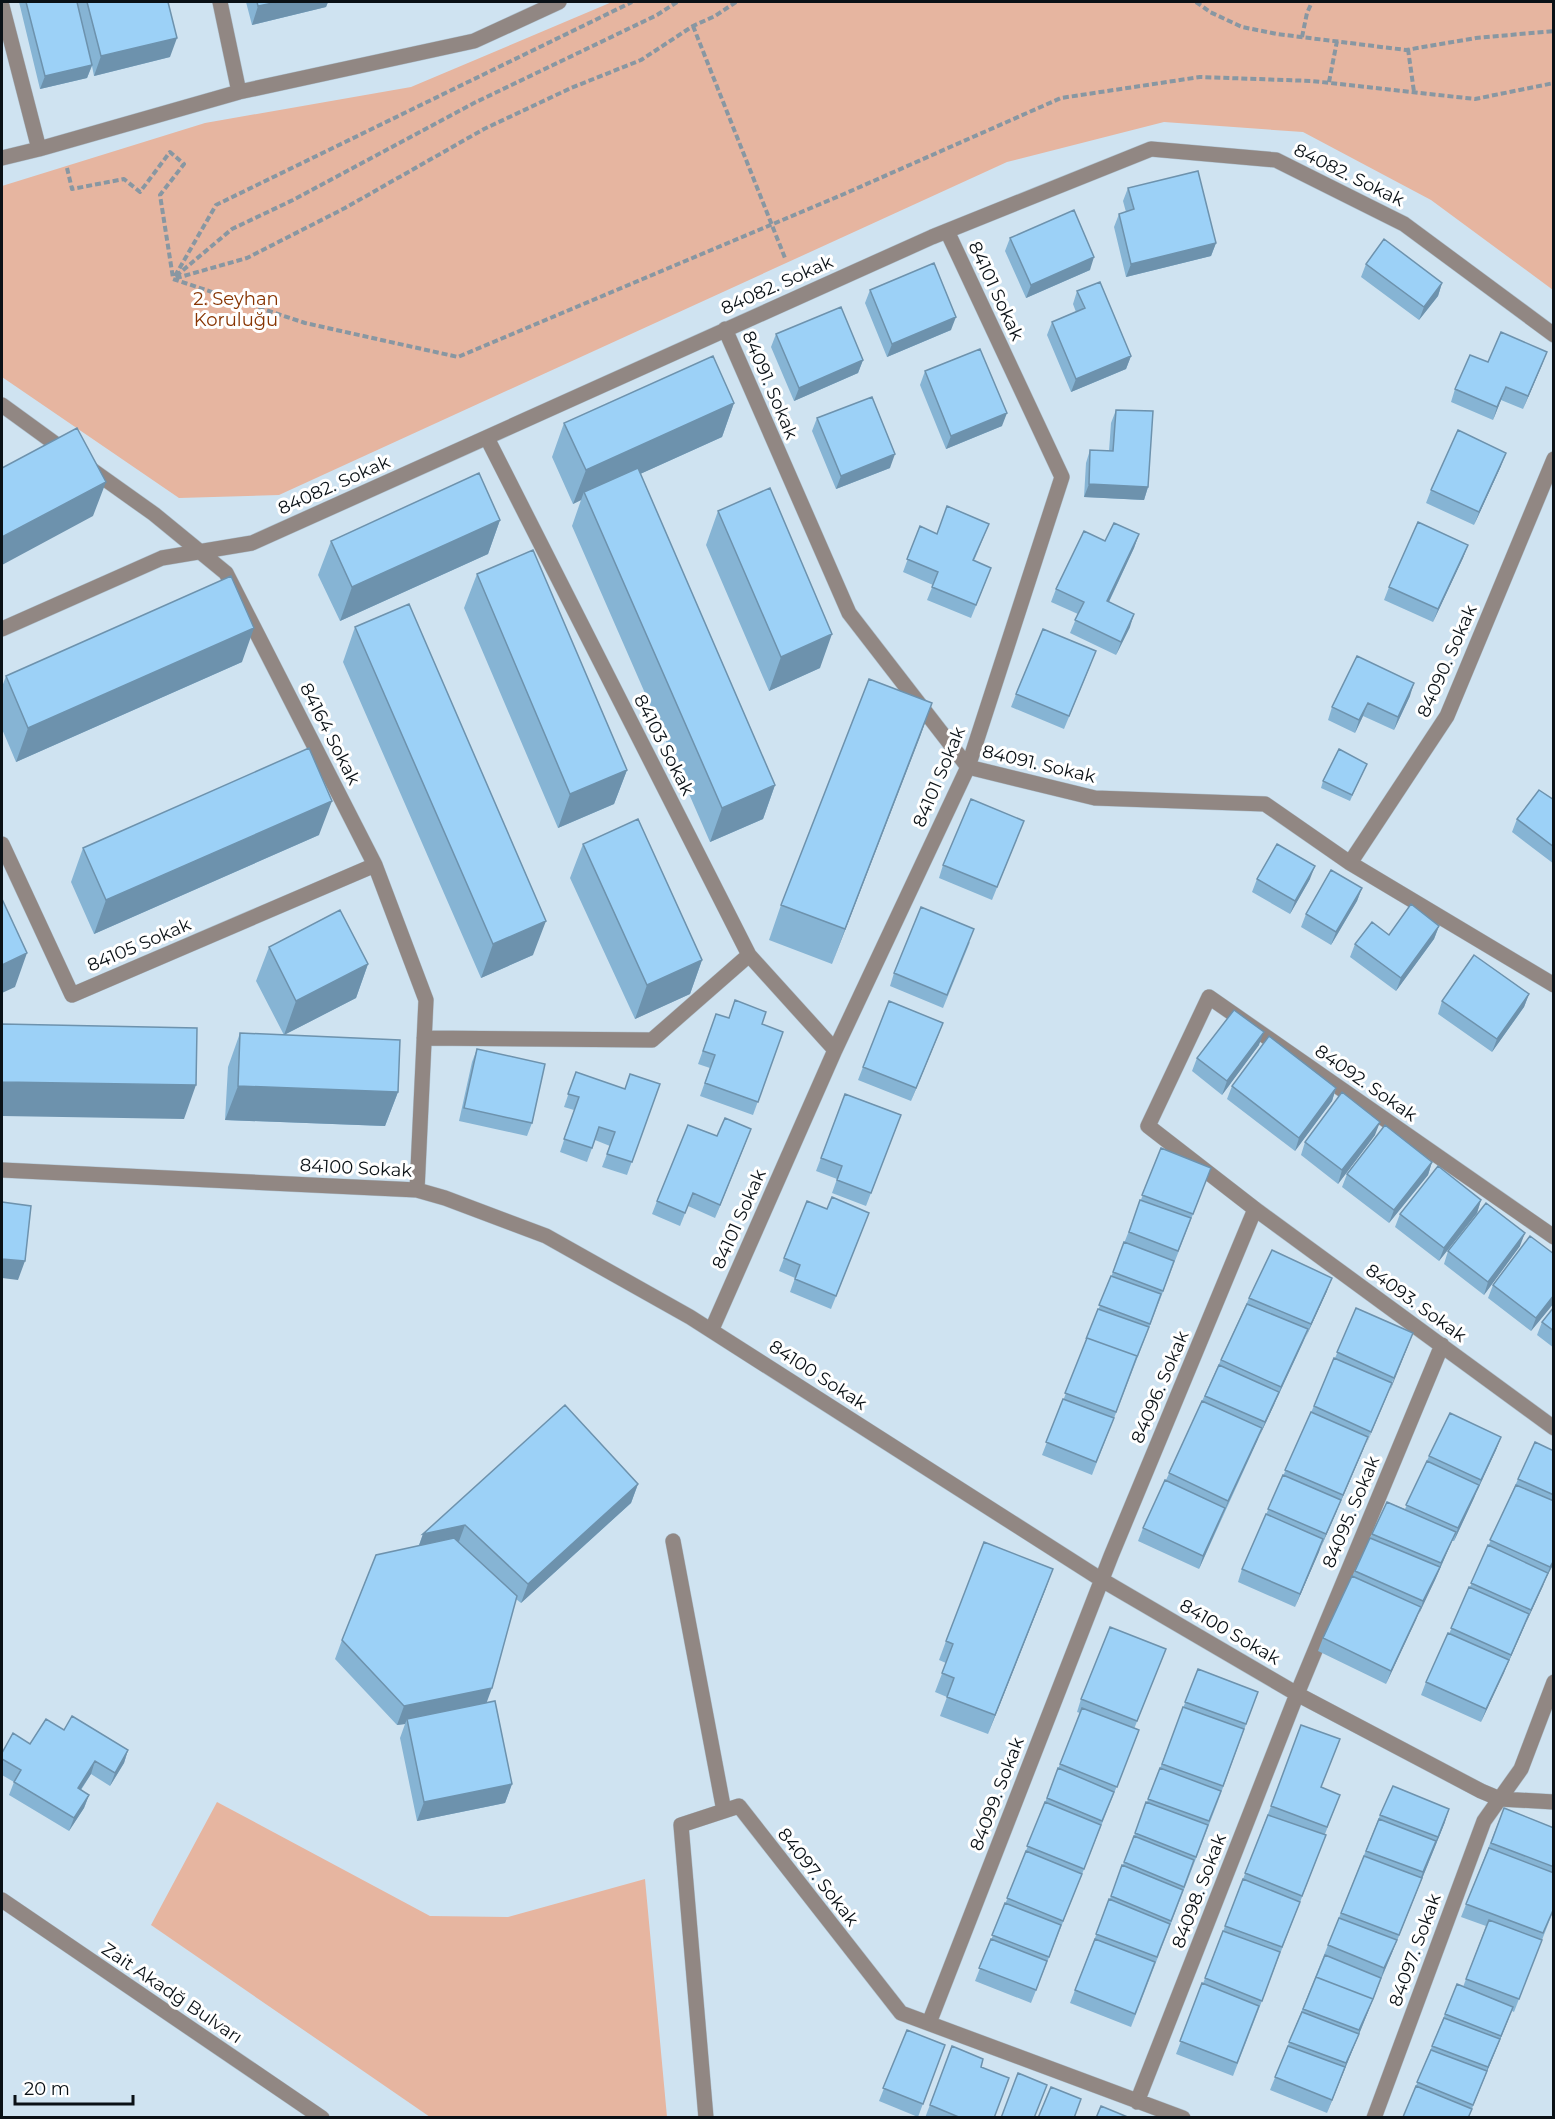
<svg xmlns="http://www.w3.org/2000/svg" width="1555" height="2119" font-family="Montserrat,sans-serif">
<style>
.green{fill:#e6b5a0}
.lines{fill:none;stroke-linecap:round;stroke-linejoin:round}
.minor-casing{stroke:#afc1ce;stroke-width:16}
.path{stroke:#8897a2;stroke-width:4;stroke-dasharray:6 3;stroke-linecap:butt}
.minor{stroke:#918783;stroke-width:15}
.wall{fill:#86b4d4}
.shaded-wall{fill:#6d92ad}
.building{fill:#9cd1f7;stroke:#6d92ad;stroke-width:1.5}
.labels{text-anchor:middle;dominant-baseline:central;stroke-width:6;stroke-linejoin:round;paint-order:stroke}
.street-label{font-size:18px;fill:#0a1116;stroke:#fff}
.park-label{font-size:18px;fill:#873402;stroke:#fff}
</style>
<rect width="100%" height="100%" fill="#cfe3f1"/>
<!-- green -->
<path class="green" d="M612 2H1553V290L1431 200 1303 132 1164 122 1007 162 279 495 179 498 2 377V186L205 123 411 87Z
M217 1802 430 1916 508 1917 645 1879 667 2117H430L151 1925Z"/>
<g class="lines">
<!-- minor casing -->
<g class="minor-casing">
<path id="minor" d="M220 2 239 92
M2 6 39 149
M2 158 39 149 239 92 474 41 559 2
M725 329 849 613 968 767 1095 798 1265 804 1350 863 1554 985
M2 405 68 453
M487 438 749 955 835 1050
M88 467 154 514 226 573 375 865 426 1000 417 1190
M2 629 162 558 252 543 932 237 1151 149 1276 160 1404 224 1554 335
M2 844 72 995 375 865
M1350 863 1447 716 1554 459
M424 1038 652 1040 749 955
M2 1170 417 1190 445 1198 546 1236 690 1317 1102 1580 1297 1694 1481 1791 1500 1799 1554 1802
M1554 1237 1209 997 1148 1126 1255 1209 1554 1428
M712 1329 835 1050 968 767 1062 477 947 231
M673 1541 724 1811
M2 1900 322 2118
M929 2023 1111 1556 1255 1209
M1137 2102 1297 1694 1442 1345
M706 2118 681 1825 739 1806 901 2013 1183 2118
M1374 2118 1484 1821 1521 1769 1554 1682"/>
</g>
<!-- path -->
<path class="path" d="M736 2 715 16 693 26 641 60 571 88 484 129 345 208 247 258 173 279 305 323 458 357 844 194 1061 98 1200 77 1312 81 1475 99 1554 83
M1196 2 1210 12 1242 27 1277 34 1406 50 1476 38 1554 31
M693 26 785 258
M1302 37 1307 13 1312 2
M1408 49 1414 92
M1329 82 1337 41
M67 168 72 189 124 179 140 192 170 152 184 164 160 195 173 278
M175 276 216 205 632 2
M176 276 232 229 293 200 474 103 657 15 677 2"/>
<!-- minor -->
<use href="#minor" class="minor"/>
</g>
<!-- wall -->
<path class="wall" d="M19 2H168L170 57 94 76 92 66 87 78 40 89Z
M246 2H328L326 7 252 25Z
M1128 188 1216 243 1211 256 1126 277 1114 227 1119 214 1126 212 1123 201Z
M1010 238 1090 270 1026 298 1005 251Z
M1366 264 1442 283 1438 296 1419 320 1361 277Z
M870 290 951 330 887 357 865 303Z
M1077 291 1131 356 1126 369 1071 392 1047 335 1052 322 1076 312 1073 304Z
M776 334 863 360 858 373 794 401 771 347Z
M1547 352 1523 409 1501 400 1493 420 1451 402 1455 389Z
M925 371 1002 426 946 449 920 385Z
M734 403 722 437 640 474 775 785 763 819 710 842 572 526 581 500 573 504 552 457 564 423Z
M1116 410 1148 487 1144 500 1084 497 1086 463 1090 450 1109 451 1111 423Z
M817 418 890 468 836 489 812 431Z
M1501 466 1474 525 1426 503 1431 490Z
M718 511 820 668 769 691 706 545Z
M500 520 488 554 340 621 318 575 331 541Z
M989 524 974 561 986 581 971 618 927 600 933 585 903 572 920 526 937 534Z
M1139 534 1134 548 1109 602 1130 627 1116 655 1070 633 1078 614 1051 602 1056 589 1105 541Z
M1468 545 1463 558 1433 622 1384 600 1389 587Z
M477 574 627 770 614 804 558 828 464 608Z
M355 627 533 955 481 978 343 662Z
M242 662 16 762 2 729V687L6 676Z
M1091 664 1064 729 1011 707 1016 694Z
M1410 696 1394 730 1363 716 1355 733 1328 720 1332 707Z
M932 703 832 964 769 940 781 905Z
M1367 764 1350 801 1321 788 1323 781Z
M1554 800V864L1512 832 1517 819Z
M1024 821 992 900 939 878 943 865Z
M319 835 94 934 71 882 83 848Z
M583 844 702 960 690 994 635 1019 570 878Z
M1257 879H1310L1290 914 1252 892Z
M1362 888 1357 901 1331 945 1301 927 1306 914Z
M1439 926 1434 939 1396 991 1350 957 1355 944 1389 935Z
M970 942 943 1008 890 986 894 973Z
M269 947 368 964 356 998 284 1035 256 981Z
M1529 994 1524 1007 1492 1052 1438 1014 1442 1001Z
M716 1014 729 1018 783 1032 753 1115 700 1096 710 1068 698 1064Z
M943 1023 911 1101 858 1080 863 1067Z
M240 1033 398 1092 385 1126 225 1120 228 1067Z
M1259 1045 1222 1095 1192 1071 1197 1058Z
M477 1049 532 1123 527 1136 459 1121 472 1062Z
M576 1072 625 1089 660 1084 627 1175 602 1167 610 1146 595 1140 587 1162 560 1152 574 1110 564 1107Z
M1232 1086 1336 1088 1332 1101 1295 1151 1227 1099Z
M845 1094 901 1115 866 1206 832 1193 837 1179 816 1171Z
M1375 1135 1338 1184 1301 1155 1305 1142Z
M746 1142 715 1218 688 1206 680 1226 652 1214 657 1201Z
M1161 1148 1211 1168 1092 1475 1042 1455Z
M1432 1162 1428 1175 1389 1223 1342 1187 1347 1174Z
M1481 1200 1477 1213 1439 1261 1395 1227 1400 1214Z
M827 1209 869 1213 831 1309 790 1292 795 1278 779 1271 784 1258Z
M1520 1246 1484 1295 1444 1264 1448 1251Z
M1554 1254V1303L1531 1331 1488 1298 1493 1285Z
M1327 1291 1260 1435 1199 1569 1138 1541 1143 1528 1166 1480 1249 1298Z
M1554 1307V1348L1537 1335 1542 1322Z
M1356 1308 1408 1346 1295 1607 1238 1582 1242 1569 1335 1358Z
M1501 1437 1496 1450 1474 1498 1454 1541H1452L1435 1580 1418 1614 1386 1684 1318 1651 1323 1638 1387 1502 1405 1509 1429 1456Z
M1554 1451V1563L1545 1580 1526 1623 1481 1722 1421 1695 1426 1682 1449 1634 1518 1479Z
M638 1484 631 1503 521 1603 516 1599 486 1703 512 1784 505 1803 417 1821 400 1738 405 1724 397 1725 335 1659 342 1640 419 1545 423 1534Z
M1046 1588 988 1734 940 1716 947 1697 935 1692 946 1663 939 1660 946 1641Z
M1166 1649 1134 1729V1743L1031 2003 975 1981 1080 1713 1077 1712 1081 1699Z
M1198 1669 1258 1692 1217 1804 1131 2027 1070 2003Z
M64 1730 128 1750 124 1763 110 1786 91 1774 81 1790 89 1795 84 1808 69 1831 9 1795 14 1782 2 1775V1753L30 1744Z
M1321 1787 1340 1795 1325 1834 1326 1835 1233 2076 1176 2054 1271 1806Z
M1504 1808 1554 1828V1909L1514 2012 1512 2011 1468 2118H1403L1457 1984 1463 1987 1486 1926 1461 1917Z
M1380 1815 1445 1822 1327 2113 1270 2090Z
M907 2030 945 2045 918 2117 879 2101Z
M952 2046 981 2067 994 2118H925Z"/>
<!-- shaded-wall -->
<path class="shaded-wall" d="M278 2H328L326 7 252 25 258 6Z
M177 38 170 57 94 76 101 56Z
M92 65 87 78 40 89 45 76Z
M1216 243 1211 256 1126 277 1131 264Z
M1094 257 1090 270 1026 298 1031 285Z
M1442 283 1438 296 1419 320 1424 307Z
M956 317 951 330 887 357 892 344Z
M1547 352 1542 365 1523 409 1528 396Z
M1131 356 1126 369 1071 392 1076 379Z
M863 360 858 373 794 401 799 388Z
M1506 387 1501 400 1493 420 1497 407Z
M734 403 722 437 587 498 584 492 581 500 573 504 586 470Z
M1007 413 1002 426 946 449 951 436Z
M1506 453 1501 466 1474 525 1479 512Z
M895 454 890 468 836 489 841 476Z
M106 482 93 516 2 565V537Z
M1089 484 1148 487 1144 500 1084 497Z
M500 520 488 554 340 621 352 587Z
M1139 534 1134 548 1103 614 1107 601Z
M1468 545 1463 558 1433 622 1438 609Z
M1134 614 1130 627 1116 655 1121 642Z
M254 628 242 662 16 762 28 728Z
M832 634 820 668 769 691 781 657Z
M1414 683 1410 696 1394 730 1398 717Z
M932 703 920 737 832 964 845 929Z
M1368 703 1363 716 1355 733 1359 720Z
M627 770 614 804 558 828 570 794Z
M775 785 763 819 710 842 722 808Z
M332 801 319 835 94 934 106 900Z
M1315 866 1310 879 1290 914 1295 901Z
M1362 888 1357 901 1331 945 1336 932Z
M546 921 533 955 481 978 493 944Z
M1439 926 1434 939 1396 991 1401 978Z
M27 953 15 987 2 993V965Z
M702 960 690 994 635 1019 647 985Z
M368 964 356 998 284 1035 296 1001Z
M1529 994 1524 1007 1492 1052 1497 1039Z
M943 1023 938 1036 911 1101 916 1088Z
M1264 1032 1259 1045 1222 1095 1227 1081Z
M2 1082 196 1085 184 1119 2 1116Z
M238 1086 398 1092 385 1126 225 1120Z
M1336 1088 1332 1101 1295 1151 1299 1138Z
M1380 1122 1375 1135 1338 1184 1342 1170Z
M751 1129 746 1142 715 1218 720 1205Z
M1432 1162 1428 1175 1389 1223 1394 1210Z
M1481 1200 1477 1213 1439 1261 1444 1248Z
M1525 1233 1520 1246 1484 1295 1488 1282Z
M2 1259 25 1261 18 1280 2 1278Z
M1332 1278 1327 1291 1306 1337 1311 1324Z
M1554 1295V1303L1531 1331 1536 1318Z
M1308 1329 1303 1342 1276 1400 1281 1387Z
M1413 1333 1408 1346 1390 1391 1394 1378Z
M1392 1383 1387 1396 1366 1445 1371 1432Z
M1279 1392 1274 1405 1260 1435 1265 1422Z
M1262 1428 1257 1441 1223 1514 1228 1501Z
M1368 1437 1363 1450 1338 1508 1343 1495Z
M1501 1437 1496 1450 1476 1493 1481 1480Z
M638 1484 631 1503 521 1603 528 1584Z
M1479 1485 1474 1498 1454 1541 1458 1528Z
M1341 1500 1336 1513 1321 1547 1326 1534Z
M1225 1508 1220 1521 1199 1569 1203 1556Z
M465 1525 458 1544 416 1554 423 1534Z
M1456 1532 1435 1580 1419 1614 1423 1601Z
M1323 1539 1319 1552 1295 1607 1300 1594Z
M1554 1560V1563L1545 1580 1550 1567Z
M1053 1569 1046 1588 988 1734 995 1715Z
M1548 1573 1543 1586 1526 1623 1531 1610Z
M1421 1607 1416 1620 1386 1684 1391 1671Z
M1529 1614 1524 1627 1506 1668 1511 1655Z
M1509 1660 1504 1673 1481 1722 1486 1709Z
M492 1688 485 1707 407 1719 405 1724 397 1725 404 1706Z
M128 1750 124 1763 110 1786 115 1773Z
M95 1761 91 1774 73 1801 78 1788Z
M512 1784 505 1803 417 1821 424 1802Z
M89 1795 84 1808 69 1831 74 1818Z
M1449 1809 1445 1822 1394 1948 1423 1872Z
M1397 1940 1392 1953 1380 1981 1384 1968Z
M1381 1978 1368 2012 1327 2113 1346 2063Z
M1513 2007 1508 2020 1468 2118 1488 2067Z"/>
<!-- building -->
<path class="building" d="M26 2H77L92 65 45 76Z
M87 2H168L177 38 101 56Z
M257 2H278L258 6Z
M1198 171 1216 243 1131 264 1119 214 1134 209 1128 188Z
M1074 210 1094 257 1031 285 1010 238Z
M1384 239 1442 283 1424 307 1366 264Z
M934 263 956 317 892 344 870 290Z
M1100 282 1131 356 1076 379 1052 322 1085 308 1077 291Z
M841 307 863 360 799 388 776 334Z
M1501 332 1547 352 1528 396 1506 387 1497 407 1455 389 1470 355 1488 362Z
M980 349 1007 413 951 436 925 371Z
M713 356 734 403 586 470 564 423Z
M872 397 895 454 841 476 817 418Z
M1116 410 1153 411 1148 487 1089 484 1090 450 1113 451Z
M77 428 106 482 2 537V468Z
M1458 430 1506 453 1479 512 1431 490Z
M638 468 775 785 722 808 584 492Z
M479 473 500 520 352 587 331 541Z
M770 488 832 634 781 657 718 511Z
M947 506 989 524 973 560 991 568 976 605 932 587 938 572 907 559 920 526 937 534Z
M1418 522 1468 545 1438 609 1389 587Z
M1114 523 1139 534 1107 601 1134 614 1121 642 1075 620 1084 602 1056 589 1084 531 1105 541Z
M533 550 627 770 570 794 477 574Z
M231 576 254 628 28 728 6 676Z
M409 604 546 921 493 944 355 627Z
M1043 629 1096 651 1069 716 1016 694Z
M1357 656 1414 683 1398 717 1368 703 1359 720 1332 707Z
M869 679 932 703 845 929 781 905Z
M309 748 332 801 106 900 83 848Z
M1339 749 1367 764 1352 795 1323 781Z
M1539 790 1554 800V847L1517 819Z
M971 799 1024 821 997 887 943 865Z
M638 819 702 960 647 985 583 844Z
M1277 844 1315 866 1295 901 1257 879Z
M1331 870 1362 888 1336 932 1306 914Z
M2 899 27 953 2 965Z
M1411 904 1439 926 1401 978 1355 944 1372 922 1389 935Z
M921 907 974 929 947 995 894 973Z
M340 910 368 964 296 1001 269 947Z
M1474 955 1529 994 1497 1039 1442 1001Z
M735 1000 766 1012 762 1024 783 1032 758 1102 705 1083 715 1055 703 1051 716 1014 729 1018Z
M889 1001 943 1023 916 1088 863 1067Z
M1234 1010 1264 1032 1227 1081 1197 1058Z
M2 1024 197 1028 196 1085 2 1082Z
M240 1033 400 1040 398 1092 238 1086Z
M1269 1036 1336 1088 1299 1138 1232 1086Z
M477 1049 545 1064 532 1123 464 1108Z
M576 1072 625 1089 630 1074 660 1084 632 1162 607 1154 615 1132 599 1127 592 1148 564 1139 579 1097 568 1094Z
M1342 1092 1380 1122 1342 1170 1305 1142Z
M845 1094 901 1115 871 1193 837 1180 842 1166 821 1158Z
M725 1118 751 1129 720 1205 693 1193 685 1213 657 1201 688 1125 717 1136Z
M1385 1125 1432 1162 1394 1210 1347 1174Z
M1161 1148 1211 1168 1193 1214 1142 1195Z
M1438 1166 1481 1200 1444 1248 1400 1214Z
M832 1197 869 1213 836 1296 795 1279 800 1265 784 1258 807 1201 827 1209Z
M1140 1200 1191 1218 1178 1251 1129 1232Z
M2 1202 31 1206 25 1261 2 1259Z
M1486 1203 1525 1233 1488 1282 1448 1251Z
M1530 1236 1554 1254V1295L1536 1318 1493 1285Z
M1124 1242 1174 1261 1163 1291 1113 1272Z
M1272 1250 1332 1278 1311 1324 1249 1298Z
M1111 1276 1161 1294 1150 1324 1099 1305Z
M1247 1304 1308 1329 1281 1387 1221 1360Z
M1554 1307V1331L1542 1322Z
M1356 1308 1413 1333 1394 1378 1337 1352Z
M1098 1309 1149 1327 1137 1357V1356L1087 1338 1086 1339Z
M1087 1338 1137 1356 1116 1412 1065 1393Z
M1334 1358 1392 1383 1371 1432 1314 1406Z
M1219 1365 1279 1392 1265 1422 1205 1396Z
M1063 1399 1114 1418 1096 1462 1046 1442Z
M1202 1401 1262 1428 1228 1501 1169 1473Z
M565 1405 638 1484 528 1584 465 1525 423 1534Z
M1311 1412 1368 1437 1343 1495 1285 1470Z
M1450 1413 1501 1437 1481 1480 1429 1456Z
M1535 1442 1554 1451V1495L1518 1479Z
M1427 1461 1479 1485 1458 1528 1406 1505Z
M1283 1475 1341 1500 1326 1534 1268 1509Z
M1165 1480 1225 1508 1203 1556 1143 1528Z
M1516 1485 1554 1501V1560L1550 1567 1490 1540Z
M1387 1502 1456 1532 1441 1563 1372 1534Z
M1266 1514 1323 1539 1300 1594 1242 1569Z
M454 1538 517 1596 492 1688 404 1706 342 1640 376 1555Z
M1370 1538 1440 1567 1423 1601 1355 1571Z
M984 1542 1053 1569 995 1715 947 1697 954 1678 942 1673 953 1644 946 1641Z
M1488 1545 1548 1573 1531 1610 1471 1583Z
M1352 1576 1421 1607 1391 1671 1323 1638Z
M1469 1587 1529 1614 1511 1655 1451 1628Z
M1110 1627 1166 1649 1137 1721 1081 1699Z
M1448 1633 1509 1660 1486 1709 1426 1682Z
M1198 1669 1258 1692 1246 1724 1185 1702Z
M495 1701 512 1784 424 1802 407 1719Z
M1183 1707 1244 1729 1223 1786 1162 1764Z
M1082 1708 1139 1730 1117 1787 1060 1764Z
M72 1716 128 1750 115 1773 95 1761 78 1788 89 1795 74 1818 14 1782 21 1770 2 1759V1753L13 1733 30 1744 46 1719 64 1730Z
M1301 1725 1340 1739 1321 1787 1340 1795 1327 1827 1271 1806Z
M1058 1768 1114 1792 1102 1821 1047 1798Z
M1160 1768 1221 1791 1209 1821 1148 1799Z
M1393 1786 1449 1809 1438 1837 1380 1815Z
M1045 1802 1101 1825 1084 1869 1027 1846Z
M1146 1802 1208 1825 1196 1857 1135 1833Z
M1504 1808 1554 1828V1867L1491 1843Z
M1268 1815 1326 1835 1302 1896 1245 1873Z
M1379 1819 1436 1841 1423 1872 1366 1851Z
M1134 1836 1194 1860 1184 1887 1124 1862Z
M1489 1848 1554 1873V1908L1543 1933 1466 1904Z
M1026 1851 1082 1874 1063 1921 1007 1898Z
M1364 1856 1422 1878 1399 1935 1341 1913Z
M1122 1865 1183 1890 1171 1921 1111 1896Z
M1243 1879 1300 1902 1282 1947 1225 1926Z
M1109 1899 1170 1924 1157 1957 1096 1934Z
M1005 1903 1061 1925 1049 1957 992 1935Z
M1339 1918 1397 1940 1384 1968 1328 1945Z
M1489 1920 1542 1940 1519 1999 1466 1979Z
M1223 1931 1280 1952 1262 2001 1205 1978Z
M991 1939 1047 1961 1036 1990 979 1968Z
M1095 1939 1155 1962 1135 2014 1075 1990Z
M1325 1955 1381 1978 1373 1999 1316 1977Z
M1316 1977 1373 1999 1359 2030 1303 2009Z
M1202 1983 1259 2006 1237 2063 1180 2041Z
M1457 1984 1513 2007 1501 2036 1445 2014Z
M1302 2012 1359 2034 1346 2063 1289 2042Z
M1444 2018 1500 2039 1488 2067 1432 2046Z
M907 2030 945 2045 923 2104 883 2088Z
M952 2046 983 2059 981 2067 1009 2078 994 2118H961L930 2105Z
M1288 2046 1345 2067 1332 2100 1275 2077Z
M1431 2050 1487 2071 1473 2105 1417 2082Z
M1018 2073 1047 2085 1034 2118H1001Z
M1416 2086 1472 2109 1468 2118 1403 2117Z
M1051 2087 1081 2099 1074 2118H1038Z
M1101 2106 1130 2118H1096Z"/>
<g class="labels">
<!-- street labels -->
<g class="street-label">
<text transform="translate(1349 175) rotate(26)">84082. Sokak</text>
<text transform="translate(777 285) rotate(-24)">84082. Sokak</text>
<text transform="translate(996 291) rotate(65)">84101 Sokak</text>
<text transform="translate(770 385) rotate(67)">84091. Sokak</text>
<text transform="translate(334 485) rotate(-24)">84082. Sokak</text>
<text transform="translate(1447 661) rotate(-66)">84090. Sokak</text>
<text transform="translate(330 734) rotate(63)">84164 Sokak</text>
<text transform="translate(664 745) rotate(63)">84103 Sokak</text>
<text transform="translate(1039 764) rotate(13)">84091. Sokak</text>
<text transform="translate(939 777) rotate(-67)">84101 Sokak</text>
<text transform="translate(139 945) rotate(-23)">84105 Sokak</text>
<text transform="translate(1366 1083) rotate(35)">84092. Sokak</text>
<text transform="translate(356 1168) rotate(3)">84100 Sokak</text>
<text transform="translate(739 1219) rotate(-66)">84101 Sokak</text>
<text transform="translate(1416 1303) rotate(36)">84093. Sokak</text>
<text transform="translate(818 1375) rotate(33)">84100 Sokak</text>
<text transform="translate(1160 1387) rotate(-67)">84096. Sokak</text>
<text transform="translate(1351 1512) rotate(-67)">84095. Sokak</text>
<text transform="translate(1230 1632) rotate(30)">84100 Sokak</text>
<text transform="translate(997 1794) rotate(-69)">84099. Sokak</text>
<text transform="translate(818 1877) rotate(52)">84097. Sokak</text>
<text transform="translate(1199 1891) rotate(-69)">84098. Sokak</text>
<text transform="translate(1415 1950) rotate(-70)">84097. Sokak</text>
<text transform="translate(172 1993) rotate(34)">Zait Akadğ Bulvarı</text>
</g>
<!-- park labels -->
<g class="park-label">
<text x="236" y="299">2. Seyhan<tspan x="236" dy="21">Koruluğu</tspan></text>
</g>
</g>
<!-- border -->
<rect width="1555" height="2119" fill="none" stroke="#0a1116" stroke-width="6"/>
<!-- scale -->
<path d="M15 2095v9h118v-9" fill="none" stroke="#0a1116" stroke-width="3"/>
<text x="24" y="2095" font-size="18" fill="#0a1116" stroke="#ffffff" stroke-width="4.5" paint-order="stroke">20 m</text>
</svg>
